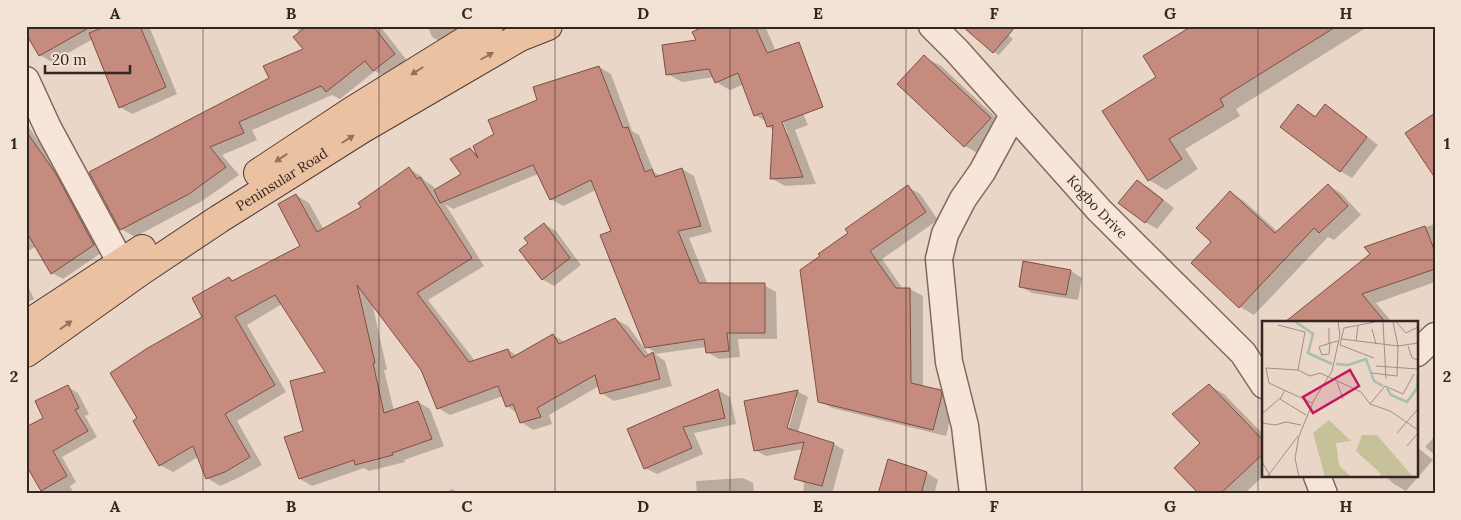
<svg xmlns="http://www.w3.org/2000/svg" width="1461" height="520" font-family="Lora,serif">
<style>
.shadow{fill:#0003;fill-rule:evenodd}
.building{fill:#c58b7f;stroke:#804e45}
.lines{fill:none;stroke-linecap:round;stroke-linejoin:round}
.street-casing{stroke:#83685d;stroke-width:29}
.primary-casing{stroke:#523831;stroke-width:30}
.street{stroke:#f6e5d8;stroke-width:26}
.primary{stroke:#eac1a1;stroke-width:28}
.oneway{fill:#907360}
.grid{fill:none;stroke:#352520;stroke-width:1;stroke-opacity:0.55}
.labels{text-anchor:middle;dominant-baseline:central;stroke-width:4;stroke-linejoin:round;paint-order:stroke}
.street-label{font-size:14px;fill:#352520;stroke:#f2e2d4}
.inset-river{fill:none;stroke:#a7beb1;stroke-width:2.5}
.inset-road{fill:none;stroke:#a28f84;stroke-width:1}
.view{fill:#c2185b;fill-opacity:0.15;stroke:#c2185b;stroke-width:2.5}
.inset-edge{fill:none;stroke:#352520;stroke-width:2.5}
.neatline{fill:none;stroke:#352520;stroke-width:2}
.grid-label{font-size:16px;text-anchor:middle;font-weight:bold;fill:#352520}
</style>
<rect width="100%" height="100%" fill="#ead6c6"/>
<!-- shadow -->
<path class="shadow" d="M26 26H149L177 94 132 114 120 107 93 39 52 62 40 55Z
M296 26H380L408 62 387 78 375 71 340 99 332 95 252 130 257 140 222 155 239 175 202 201 135 237 121 229 271 79 305 49Z
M428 26H466L445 44 432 37Z
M709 26H765L808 125 795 130 816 184 785 186 771 178 774 130 768 127 767 122 755 115 744 84 730 90 716 82 714 77 682 82 668 74 698 41ZM781 116 788 134H786L779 117Z
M998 26 1013 39 999 55 994 52Z
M1194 26H1369L1236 109 1240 116 1185 149 1198 169 1166 190 1149 180 1158 77Z
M924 57 941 66 1007 128 981 155 965 146Z
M599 67 611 74 632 131 639 135 654 172 661 176 682 169 694 176 712 232 689 238 708 285H764L776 292 777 339H738L740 357 719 359 707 352 706 347 655 354 665 361 672 386 614 401 601 393 599 386 549 415 552 424 533 430 521 422 516 412 507 406 503 396 450 415 438 408 422 369 372 302 387 370H384L394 411 418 402 430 409 444 446 404 460 405 462 369 471 364 468 312 486 300 479 304 432 327 373 282 304 247 325 286 392 237 421 262 465 238 478 220 486 207 478 198 457 173 472 160 465 204 317 229 278 234 281 302 247 296 195 309 203 324 230 363 207 409 169 421 176 425 181 433 186 436 190 463 174 470 149 477 154 495 134 538 100ZM538 174 551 199 563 206 596 190 613 232 646 347 655 352 650 356 628 326 615 319 565 342 553 335 518 356 508 350 475 361 428 300 484 266 445 204 453 209Z
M1298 105 1317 117 1325 106 1337 113 1378 145 1352 178 1340 171Z
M26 123 66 181 104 251 63 279 52 273 37 246 26 252Z
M1137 181 1149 188 1174 208 1157 229 1145 222Z
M1328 185 1342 194 1361 215 1334 240 1328 237 1254 315 1240 307 1213 242 1230 192 1244 201 1278 232Z
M908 187 920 194 938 220 882 259 903 289H910L923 296V387L940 391 953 399 954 403 946 436 832 408 819 401 850 233Z
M544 224 556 231 581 265 554 286 542 279 529 244Z
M1435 224V282L1376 303 1392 322H1287L1372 254 1366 247Z
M1071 271 1082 278 1078 300 1032 293 1020 286Z
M26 282 34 299 26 303Z
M1210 386 1224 394 1264 435V475L1244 494H1201V443Z
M68 387 78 393 89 414 85 416 97 437 62 457 76 482 70 486 74 494H44L26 463 45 418Z
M718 390 730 397 736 424 694 433 703 454 657 474 645 468 628 429Z
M797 391 808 397 798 432 834 444 844 450 832 494H803L804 483 796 478 803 449 766 456 755 450ZM794 398H797L787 434 784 433Z
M1435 436V455L1425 447Z
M1417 447 1433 460 1406 491 1394 484 1385 476H1417Z
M889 461 927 473 938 480 934 494H879Z
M743 478 753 483 754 494H697L696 481Z
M452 489 460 494H442Z"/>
<!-- building -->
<path class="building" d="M26 26H92L39 56 26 34Z
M107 26H140L166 87 119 108 89 33Z
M307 26H373L395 54 373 71 365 61 326 92 321 86 239 122 244 133 210 147 226 167 189 194 120 230 89 172 269 78 263 66 303 49 293 37Z
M705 26H755L767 53 799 42 823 107 782 122 803 177 770 179 773 125 767 127 762 113 754 116 738 73 715 83 709 69 666 75 662 45 696 40 692 32Z
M962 26H1016L993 53Z
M1192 26H1337L1220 99 1224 106 1169 139 1182 159 1148 181 1102 111 1156 77 1143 56Z
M924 55 991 118 964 147 897 84Z
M599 66 623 128 628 127 645 172 652 169 655 177 682 168 701 226 678 231 699 283H765V333H727L729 351 706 353 704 339 645 348 600 235 611 231 591 180 550 200 533 165 440 203 434 190 461 174 450 159 470 148 478 158 473 146 494 134 488 120 537 100 533 87Z
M1298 104 1315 117 1325 104 1367 137 1340 172 1280 127Z
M1435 113V178L1405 133Z
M26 131 56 174 94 245 51 274 26 231Z
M409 167 417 179 420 177 472 258 417 293 469 362 508 349 511 358 553 334 559 344 615 318 645 357 653 352 660 379 600 394 595 375 537 408 541 417 520 423 513 404 506 407 498 386 437 409 421 370 357 285 375 363H373L384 413 418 401 432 439 392 453 393 455 355 465 354 460 299 479 284 437 303 431 290 381 325 372 275 295 235 317 275 385 225 414 250 457 225 472 206 479 193 446 159 466 133 421 137 418 110 373 146 349 202 317 192 298 229 277 232 281 300 246 278 204 296 194 317 232 361 207 358 203Z
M1137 180 1163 200 1145 223 1118 203Z
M1328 184 1348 206 1319 233 1314 228 1239 308 1191 263 1211 242 1196 228 1230 191 1275 233Z
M908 185 926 212 870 251 896 288H910L911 383 941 390 942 395 933 430 818 402 800 270 820 256 818 254 848 233 845 229Z
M544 223 570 258 542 280 519 250 528 243 524 238Z
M1425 226 1435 252V269L1362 294 1385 322H1285L1370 254 1364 247Z
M1023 261 1071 270 1066 295 1019 287Z
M1209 384 1264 441V453L1220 494H1199L1174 468 1200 443 1172 414Z
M68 385 79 408 75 410 88 431 53 451 67 476 41 491 26 465V427L43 418 35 401Z
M718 389 725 418 683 427 692 448 644 469 627 429Z
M798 390 787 428 834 443 822 486 794 479 804 442 754 451 744 401Z
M888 459 927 472 921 494H878Z"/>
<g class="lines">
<!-- street casing -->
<g class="street-casing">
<g id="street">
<path id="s1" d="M932 26 957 51 1099 210 1243 353 1264 385"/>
<path d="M26 80 48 128 121 263"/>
<path d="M1417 353 1435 336"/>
<path d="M1317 476 1324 494"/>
<path d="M973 494 965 426 949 362 939 259 945 234 963 199 982 172 1013 115"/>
</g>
</g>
<!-- primary casing -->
<g class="primary-casing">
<g id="primary">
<path d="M258 173 352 111 489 26"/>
<path d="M26 325 142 249"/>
<path id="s2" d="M26 353 141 271 219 219 362 129 520 37 548 26"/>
</g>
</g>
<!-- street -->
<use href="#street" class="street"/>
<!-- primary -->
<use href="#primary" class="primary"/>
</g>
<!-- one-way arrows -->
<defs><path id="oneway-solid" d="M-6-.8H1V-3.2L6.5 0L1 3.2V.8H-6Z" transform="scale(1.25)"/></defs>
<g class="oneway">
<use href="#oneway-solid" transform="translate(487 56) rotate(-30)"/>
<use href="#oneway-solid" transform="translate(417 71) rotate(148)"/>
<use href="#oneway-solid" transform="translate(348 139) rotate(-32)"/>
<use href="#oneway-solid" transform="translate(281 158) rotate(147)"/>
<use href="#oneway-solid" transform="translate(66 325) rotate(-36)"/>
</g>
<!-- grid -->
<path class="grid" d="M203 26V494M379 26V494M555 26V494M730 26V494M906 26V494M1082 26V494M1258 26V494M26 260H1435"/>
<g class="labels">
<!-- street labels -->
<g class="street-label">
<text stroke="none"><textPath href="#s2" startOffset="309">Peninsular Road</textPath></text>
<text stroke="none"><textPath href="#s1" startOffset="245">Kogbo Drive</textPath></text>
</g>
</g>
<!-- overview -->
<g transform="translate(1262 321)">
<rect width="156" height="156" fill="#ead6c6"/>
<path d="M67 99 89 120 74 122 77 144 89 156H63L51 112ZM100 114H115L151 156H118L119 153 94 130Z" fill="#c7c19a"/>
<path class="inset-river" d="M34 1 51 13 46 32 70 43M74 43 86 44 104 38 112 60 121 65M125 67 129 74 145 81 155 67 156 53"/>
<path class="inset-road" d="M121 1 124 58M134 1 144 12 156 6M16 4 43 11 36 49M67 7V22M110 8 114 23M80 18 136 25 156 22M94 20 96 5M68 22 67 33 60 34 57 26 59 25 72 21 76 20M78 24 82 7 113 1M78 24 112 37M146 25 150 37 156 39M114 45 156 48M110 52 135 55 136 25 131 1M75 61 81 78M23 69 18 78 44 94M50 82 7 62 4 47 36 49 48 55 58 52 99 71 108 83 128 90 156 109M108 83 123 65 141 73 152 53M0 93 18 77M0 102 13 104 24 101 39 104M135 112 156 88M145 125 156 112M0 141 9 156M5 156 36 115M37 156 33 137 37 115 52 79 70 50 78 14 76 1"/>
<path class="view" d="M88 49 97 65 51 92 41 76Z"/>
<rect width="156" height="156" class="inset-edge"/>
</g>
<!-- border -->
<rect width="1461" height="520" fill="none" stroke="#f2e2d4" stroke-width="55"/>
<!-- scale -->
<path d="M45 65v8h85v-8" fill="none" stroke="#352520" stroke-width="2.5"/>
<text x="52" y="65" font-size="15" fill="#352520" stroke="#f2e2d4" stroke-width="4" paint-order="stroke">20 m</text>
<rect x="28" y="28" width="1406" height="464" class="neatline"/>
<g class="grid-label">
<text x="115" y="19">A</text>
<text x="291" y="19">B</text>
<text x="467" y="19">C</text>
<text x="643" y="19">D</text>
<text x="818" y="19">E</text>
<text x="994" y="19">F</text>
<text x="1170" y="19">G</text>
<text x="1346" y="19">H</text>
<text x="14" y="149">1</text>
<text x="1447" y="149">1</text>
<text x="14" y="382">2</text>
<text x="1447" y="382">2</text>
<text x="115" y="512">A</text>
<text x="291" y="512">B</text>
<text x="467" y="512">C</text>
<text x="643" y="512">D</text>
<text x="818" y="512">E</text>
<text x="994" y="512">F</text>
<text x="1170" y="512">G</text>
<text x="1346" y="512">H</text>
</g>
</svg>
